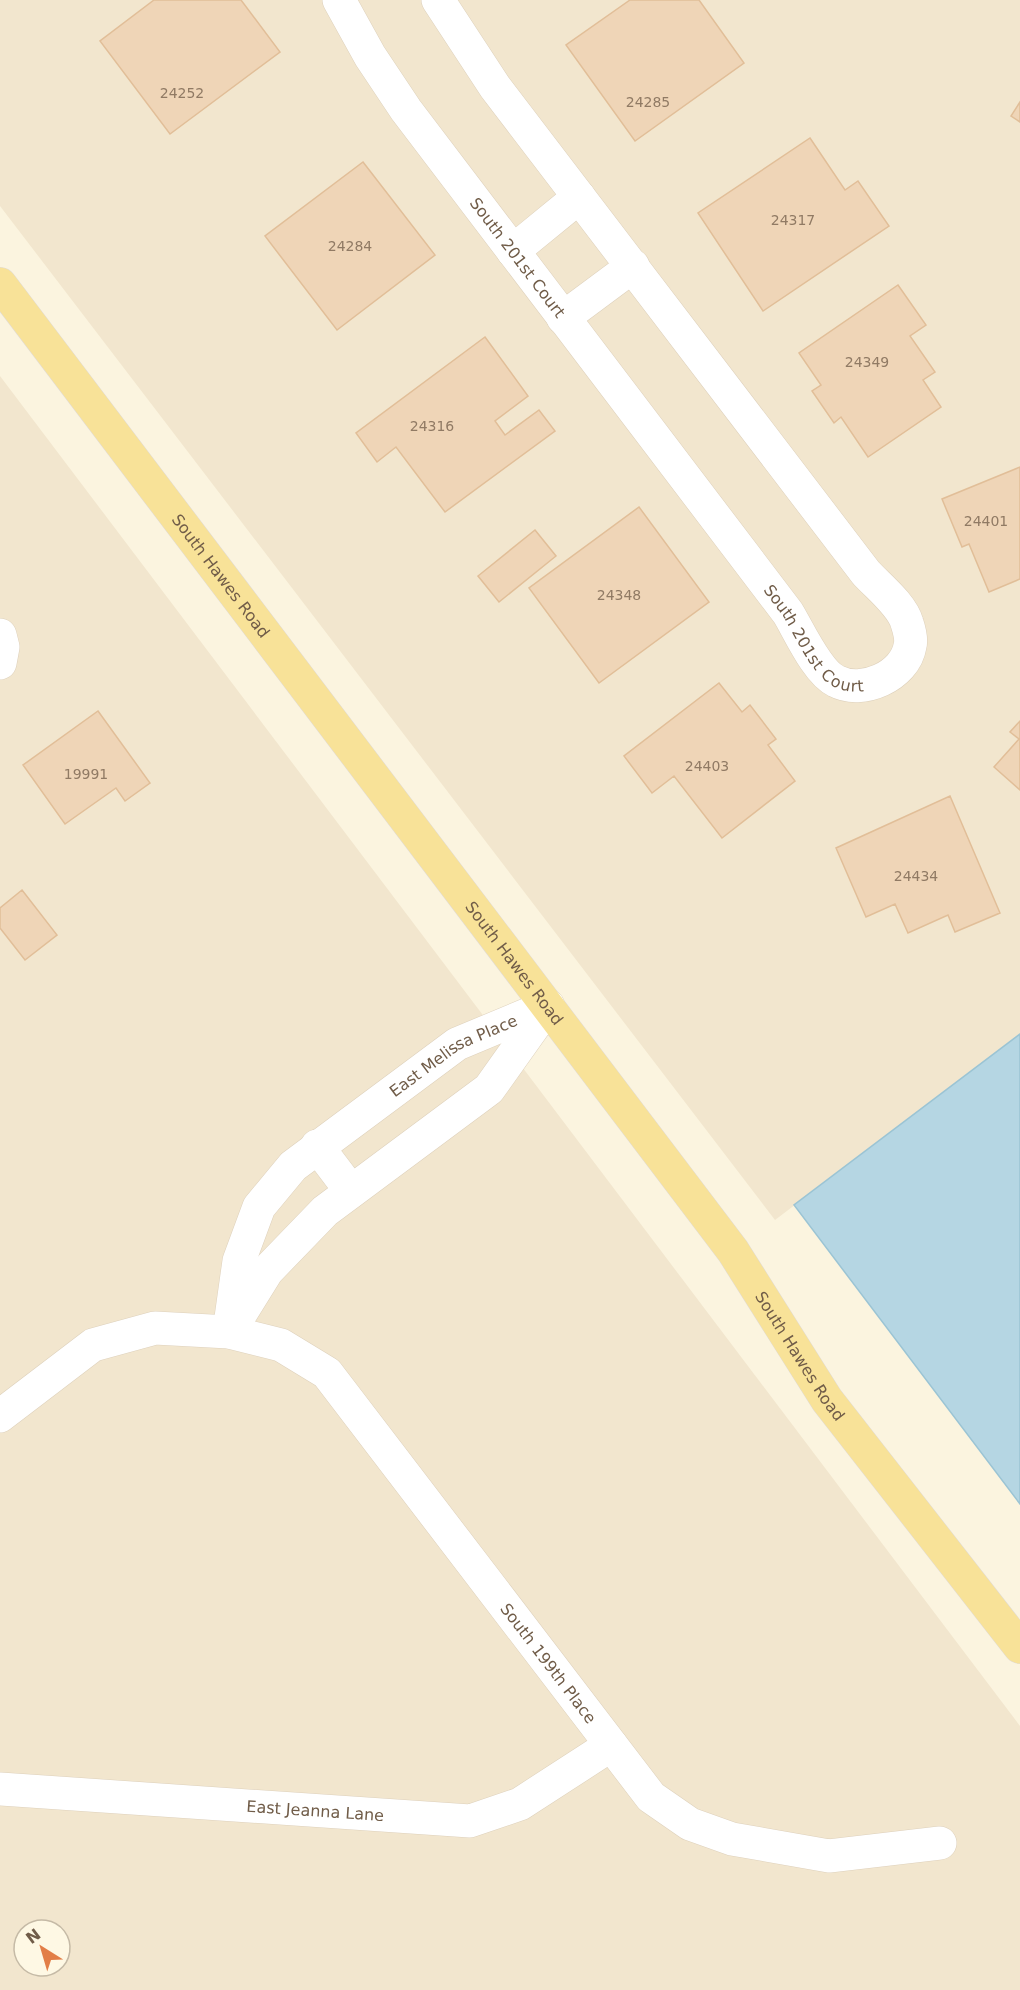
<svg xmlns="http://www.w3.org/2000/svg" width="1020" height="1990" font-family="'DejaVu Sans',sans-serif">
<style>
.residential{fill:#f2e6ce;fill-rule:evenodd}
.water{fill:#b5d6e3;stroke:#9bc4d4;stroke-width:1.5}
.building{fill:#efd5b7;stroke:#e1be98;stroke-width:1.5}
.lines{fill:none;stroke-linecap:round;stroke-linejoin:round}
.minor-casing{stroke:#ded1bc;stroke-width:34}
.major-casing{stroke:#e0dbd7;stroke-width:34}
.minor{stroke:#fff;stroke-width:33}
.major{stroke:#f8e298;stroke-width:33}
.labels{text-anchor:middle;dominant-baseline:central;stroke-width:4.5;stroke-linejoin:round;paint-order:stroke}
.number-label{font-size:14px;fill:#907a64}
.street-label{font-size:16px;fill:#705c48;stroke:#fef8e4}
</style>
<rect width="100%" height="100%" fill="#fbf4df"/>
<!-- residential -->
<path class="residential" d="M0 0H1020V1034L775 1220 0 206Z
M0 376 1020 1726V1990H0ZM24 1930H60V1966H24Z"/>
<!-- water -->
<path class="water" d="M1020 1034V1504L794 1205Z"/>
<!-- building -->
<path class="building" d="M154 0H241L280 52 170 134 100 41Z
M630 0H699L744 63 635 141 566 45Z
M1020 102V122L1011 116Z
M810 138 845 190 858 181 889 226 763 311 698 213Z
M363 162 435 255 337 330 265 236Z
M898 285 926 325 910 336 935 372 923 380 941 407 868 457 841 417 834 423 812 391 821 385 799 353Z
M485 337 528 396 495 421 505 435 539 410 555 431 445 512 396 447 377 462 356 433Z
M1020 467V579L989 592 969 544 962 547 942 499Z
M639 507 709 602 599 683 529 588Z
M535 530 556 556 499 602 478 576Z
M719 683 742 712 750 705 776 739 768 745 795 781 722 838 674 776 652 793 624 756Z
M98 711 150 783 125 801 116 788 65 824 23 765Z
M1020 721V790L994 767 1019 739 1010 732Z
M950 796 1000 913 955 932 948 915 908 933 895 904 866 917 836 848Z
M22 890 57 935 25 960 0 928V908Z"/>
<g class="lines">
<!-- minor casing -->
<g class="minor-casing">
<g id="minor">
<path id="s1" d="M339 0 370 56 406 110 788 613C799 631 817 672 836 681 862 695 905 676 910 646 912 640 909 629 907 623 902 605 879 587 866 573L495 87 438 0"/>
<path d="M513 251 579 197"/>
<path d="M563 318 633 266"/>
<path d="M0 635 3 647 0 663"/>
<path d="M317 1146 351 1191"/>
<path d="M236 1321 267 1271 325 1211 489 1089 548 1006"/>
<path id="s2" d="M229 1332 239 1261 259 1207 293 1166 457 1044 548 1006"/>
<path id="s3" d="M0 1416 93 1345 155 1328 229 1332 281 1345 327 1373 651 1797 690 1824 732 1839 829 1856 940 1843"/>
<path id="s4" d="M0 1789 470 1821 520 1804 611 1745"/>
</g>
</g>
<!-- major casing -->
<g class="major-casing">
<g id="major">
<path id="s5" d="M0 284 733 1251 827 1400 1020 1647"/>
</g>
</g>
<!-- minor -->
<use href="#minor" class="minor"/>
<!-- major -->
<use href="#major" class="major"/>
</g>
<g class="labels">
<!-- number labels -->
<g class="number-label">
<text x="182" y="93">24252</text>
<text x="648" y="102">24285</text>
<text x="793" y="220">24317</text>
<text x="350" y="246">24284</text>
<text x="867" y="362">24349</text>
<text x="432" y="426">24316</text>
<text x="986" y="521">24401</text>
<text x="619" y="595">24348</text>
<text x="707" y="766">24403</text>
<text x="86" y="774">19991</text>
<text x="916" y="876">24434</text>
</g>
<!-- street labels -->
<g class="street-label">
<text stroke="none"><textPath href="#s1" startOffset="314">South 201st Court</textPath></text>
<text stroke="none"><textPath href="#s5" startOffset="366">South Hawes Road</textPath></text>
<text stroke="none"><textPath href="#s1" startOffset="800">South 201st Court</textPath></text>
<text stroke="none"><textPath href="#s5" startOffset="852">South Hawes Road</textPath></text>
<text stroke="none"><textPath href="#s2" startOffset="378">East Melissa Place</textPath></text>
<text stroke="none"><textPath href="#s5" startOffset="1338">South Hawes Road</textPath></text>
<text stroke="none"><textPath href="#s3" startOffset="728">South 199th Place</textPath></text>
<text stroke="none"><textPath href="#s4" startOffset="316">East Jeanna Lane</textPath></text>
</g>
</g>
<!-- north arrow -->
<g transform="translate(42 1948) rotate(323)"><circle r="28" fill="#fef8e4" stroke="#c5baa6" stroke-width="1.5"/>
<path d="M0-4.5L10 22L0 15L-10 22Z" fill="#e27e47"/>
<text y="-9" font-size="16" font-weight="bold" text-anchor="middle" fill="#705c48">N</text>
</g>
</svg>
